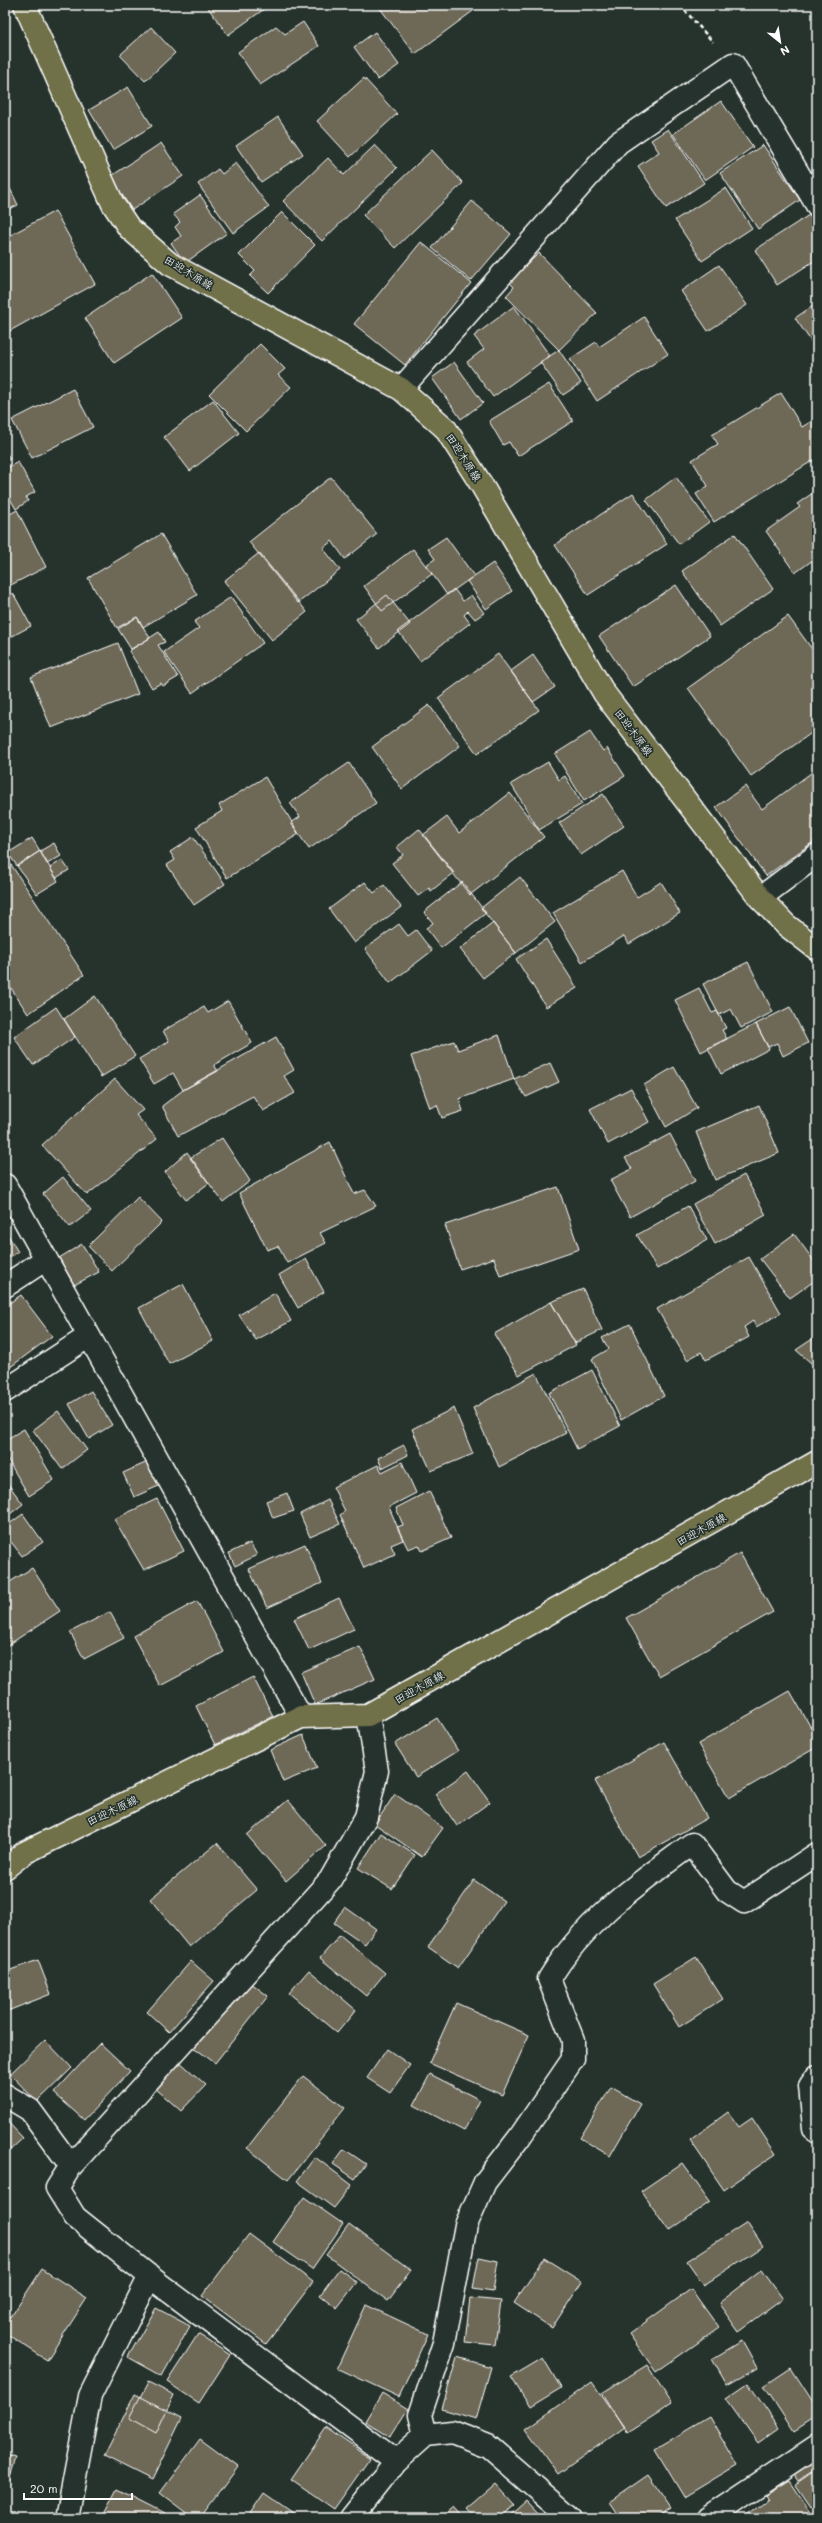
<svg xmlns="http://www.w3.org/2000/svg" width="822" height="2523" font-family="Mali,'Klee One',sans-serif">
<style>
.building{fill:#6e6856;stroke:#fff}
.lines{fill:none;stroke-linecap:round;stroke-linejoin:round}
.minor-casing{stroke:#fff;stroke-width:25}
.major-casing{stroke:#fff;stroke-width:25}
.path{stroke:#fff;stroke-width:2.5;stroke-dasharray:4 3;stroke-linecap:butt}
.minor{stroke:#26332d;stroke-width:22}
.major{stroke:#6f704a;stroke-width:22}
.labels{text-anchor:middle;dominant-baseline:central;stroke-width:3.5;stroke-linejoin:round;paint-order:stroke}
.street-label{font-size:11px;fill:#fff;stroke:#26332d}
</style>
<rect width="100%" height="100%" fill="#26332d"/>
<filter id="ink" filterUnits="userSpaceOnUse"><feTurbulence type="fractalNoise" baseFrequency=".025" numOctaves="2"/><feDisplacementMap in="SourceGraphic" scale="8" xChannelSelector="R" yChannelSelector="G"/><feConvolveMatrix kernelMatrix="1 2 1 2 8 2 1 2 1" color-interpolation-filters="sRGB"/></filter>
<g filter="url(#ink)">
<!-- building -->
<path class="building" d="M206 5H265L267 7 228 35Z
M382 5H475L477 8 415 54 379 7Z
M303 22 319 46 260 85 238 52 276 26 285 34Z
M151 27 175 53 145 81 120 55Z
M375 32 399 65 378 80 354 47Z
M364 78 397 114 350 157 317 121Z
M128 87 152 126 113 150 89 110Z
M721 101 753 147 705 180 673 134Z
M278 117 303 154 261 182 236 146Z
M668 129 704 183 666 208 638 166 659 152 651 140Z
M161 143 183 176 132 210 110 177Z
M375 145 397 168 322 241 283 201 328 158 344 175Z
M763 145 800 200 758 229 720 173Z
M432 150 463 183 395 248 363 215Z
M236 163 269 207 233 233 198 184 218 169 222 174Z
M5 178 18 205 5 211Z
M726 188 752 228 702 261 675 220Z
M200 195 227 233 185 263 171 243 181 236 175 227 180 222 173 214Z
M472 201 511 234 471 281 432 248Z
M55 211 95 284 6 333 5 238Z
M282 212 315 245 268 293 250 276 255 271 239 255Z
M809 215 817 228V259L777 285 755 250Z
M421 242 471 283 405 365 354 324Z
M539 253 597 313 559 350 506 296 514 287 509 282Z
M719 265 747 305 708 331 681 291Z
M152 273 182 318 114 363 85 318Z
M817 303V350L795 318Z
M514 306 550 356 493 397 467 362 484 349 474 336Z
M644 317 668 354 597 401 570 359 596 342 599 347Z
M260 344 285 369 278 375 291 387 246 431 209 394Z
M559 350 581 383 563 395 540 362Z
M454 362 483 403 461 419 432 378Z
M549 384 573 421 518 456 509 442 503 445 489 421Z
M73 389 93 427 32 458 12 420Z
M781 393 802 427 815 419 817 423V458L714 522 696 494 708 486 692 460 718 444 712 435Z
M213 400 239 433 190 471 164 437Z
M5 450 10 459 5 462Z
M18 462 35 492 26 497 28 501 16 509 5 490V469Z
M331 477 377 534 345 559 332 541 323 548 340 570 298 603 249 542Z
M676 477 709 522 679 544 646 500Z
M817 490V557L795 573 766 531 800 507 797 504Z
M633 493 667 544 588 595 555 545Z
M17 510 46 567 5 588V517Z
M161 534 197 595 143 627 137 617 117 628 88 578Z
M735 534 773 589 720 626 682 571Z
M446 537 474 576 447 595 426 565 435 559 428 549Z
M413 549 432 574 382 611 364 586Z
M259 553 307 612 272 640 224 581Z
M493 563 512 591 486 609 467 581Z
M676 585 710 636 633 687 599 636Z
M454 589 463 601 471 595 484 613 475 619 468 611 464 615 470 623 420 661 398 631Z
M13 593 31 626 5 640V597Z
M387 595 410 624 379 648 356 619Z
M231 597 263 643 192 693 164 652 199 628 194 622Z
M788 616 817 656V729L751 776 688 688Z
M137 617 150 638 131 649 118 629Z
M159 632 165 642 158 645 178 677 163 686 161 683 152 688 129 651Z
M118 643 138 694 51 728 31 677Z
M498 654 539 710 477 754 438 698Z
M533 655 555 687 533 702 511 671Z
M429 705 460 746 402 789 372 747Z
M590 732 603 751 607 748 625 776 584 801 555 754Z
M548 762 559 780 565 776 582 804 539 830 511 784Z
M349 763 376 803 309 849 291 823 300 817 290 803Z
M815 770 817 772V839L766 876 716 807 745 786 762 809Z
M265 777 299 834 227 878 196 827 222 811 219 805Z
M510 793 544 837 470 895 423 835 447 817 459 833Z
M603 794 624 826 581 855 559 823Z
M419 829 454 873 431 891 429 888 418 896 392 863 403 855 397 847Z
M193 837 225 884 194 905 167 865 175 860 170 852Z
M32 838 40 851 17 866 8 853Z
M54 843 61 856 47 864 40 851Z
M40 851 58 881 37 894 17 866Z
M8 860 84 975 28 1014 5 979V862Z
M62 860 69 870 56 878 50 868Z
M622 871 637 897 661 882 680 913 629 944 624 936 582 962 553 913Z
M520 877 555 922 516 953 481 908Z
M365 882 374 893 384 885 401 907 354 943 329 909Z
M462 882 486 913 441 948 426 928 433 923 424 912Z
M493 923 516 953 483 978 460 949Z
M399 924 408 936 416 930 432 951 390 983 365 949Z
M546 939 577 988 546 1007 516 959Z
M748 962 773 1012 741 1028 731 1009 719 1015 703 984Z
M699 988 712 1013 717 1011 726 1028 722 1030 727 1039 701 1052 675 1000Z
M95 996 135 1056 101 1077 64 1019Z
M228 1001 252 1043 214 1065 218 1071 183 1090 173 1073 154 1084 139 1059 169 1041 163 1031 204 1007 208 1013Z
M56 1007 75 1037 33 1065 14 1037Z
M790 1007 808 1043 783 1056 777 1043 768 1047 756 1024Z
M756 1024 769 1049 721 1074 708 1048Z
M499 1035 514 1079 459 1099 463 1111 442 1118 437 1105 430 1108 411 1056 454 1041 458 1050Z
M276 1037 294 1070 284 1076 295 1093 263 1111 253 1096 178 1136 162 1106 183 1090Z
M550 1063 559 1082 526 1097 514 1079Z
M674 1067 697 1108 666 1127 644 1085Z
M115 1079 143 1110 136 1115 157 1139 87 1195 42 1145Z
M631 1088 649 1122 608 1144 590 1109Z
M759 1105 779 1153 715 1180 696 1132Z
M670 1134 695 1181 630 1217 610 1180 632 1169 625 1158Z
M222 1138 250 1181 223 1202 190 1158Z
M330 1142 354 1194 365 1190 376 1206 320 1233 326 1243 287 1263 278 1246 267 1250 239 1193Z
M187 1152 209 1183 186 1200 165 1172Z
M744 1175 766 1215 715 1244 693 1204Z
M63 1177 91 1211 70 1227 43 1194Z
M558 1187 579 1249 500 1276 494 1258 460 1269 445 1225Z
M138 1197 162 1222 112 1271 88 1246Z
M688 1206 707 1240 657 1269 637 1235Z
M5 1230 18 1252 5 1260Z
M794 1234 817 1265V1279L790 1298 760 1259Z
M82 1244 99 1272 74 1285 59 1258Z
M749 1257 781 1313 756 1327 753 1321 744 1327 749 1337 706 1360 701 1352 687 1360 657 1309Z
M306 1259 324 1292 298 1308 279 1275Z
M183 1284 213 1341 169 1364 139 1308Z
M583 1289 602 1330 575 1343 551 1302Z
M275 1293 291 1321 256 1340 239 1315Z
M21 1295 52 1336 5 1371V1306Z
M551 1302 576 1345 519 1375 494 1334Z
M630 1324 664 1396 621 1420 592 1359 609 1349 602 1338Z
M817 1336V1368L796 1350Z
M592 1370 620 1426 577 1449 549 1393Z
M536 1373 566 1433 499 1467 473 1408Z
M91 1391 112 1425 89 1439 69 1404Z
M454 1408 473 1454 431 1471 412 1429Z
M58 1411 87 1450 62 1469 33 1430Z
M24 1429 54 1480 29 1496 5 1455V1440Z
M404 1445 408 1455 382 1468 378 1458Z
M152 1460 163 1484 134 1497 123 1473Z
M402 1462 416 1493 389 1507 403 1540 391 1545 395 1554 364 1568 340 1515 345 1511 333 1487 378 1465 382 1472Z
M5 1480 23 1504 5 1518Z
M429 1491 451 1538 422 1551 419 1545 408 1549 397 1527 403 1525 396 1508Z
M287 1493 294 1511 273 1518 266 1501Z
M157 1499 184 1551 144 1570 114 1519Z
M328 1500 340 1524 310 1537 300 1514Z
M23 1514 43 1542 22 1556 5 1534V1527Z
M250 1543 257 1555 235 1566 229 1553Z
M305 1544 322 1583 267 1608 249 1569Z
M740 1553 773 1612 659 1676 626 1618Z
M32 1568 60 1611 5 1647V1585Z
M339 1598 354 1629 309 1650 294 1619Z
M197 1601 224 1652 160 1686 133 1636Z
M110 1612 124 1638 84 1659 70 1632Z
M360 1647 375 1679 315 1705 301 1672Z
M253 1677 273 1716 215 1745 196 1706Z
M790 1691 817 1738V1747L729 1798 698 1744Z
M437 1718 458 1751 416 1777 395 1744Z
M303 1735 317 1768 283 1782 270 1750Z
M664 1742 707 1818 638 1857 595 1781Z
M468 1771 490 1802 457 1826 435 1794Z
M395 1794 443 1828 422 1857 375 1824Z
M288 1800 326 1846 286 1881 247 1835Z
M381 1833 415 1855 392 1889 358 1868Z
M217 1843 257 1890 189 1947 150 1899Z
M474 1880 504 1901 458 1968 428 1947Z
M345 1907 376 1929 365 1944 334 1923Z
M340 1935 385 1973 366 1996 320 1958Z
M696 1957 723 1999 679 2027 653 1984Z
M38 1960 51 1994 5 2012V1972Z
M191 1961 214 1981 169 2032 147 2012Z
M309 1970 356 2010 337 2033 289 1993Z
M246 1979 268 1996 215 2063 192 2046Z
M456 2003 529 2035 502 2095 429 2063Z
M45 2040 72 2068 37 2102 10 2074Z
M100 2043 130 2071 84 2120 54 2093Z
M387 2049 410 2065 390 2093 367 2078Z
M179 2061 206 2085 181 2111 155 2088Z
M430 2074 480 2100 464 2131 414 2105Z
M303 2076 345 2108 288 2180 247 2148Z
M611 2087 640 2104 610 2156 580 2138Z
M728 2112 739 2127 752 2118 776 2154 724 2190 690 2140Z
M5 2119 23 2138 5 2155Z
M344 2149 366 2164 355 2179 333 2164Z
M315 2157 352 2185 334 2208 297 2181Z
M682 2163 710 2202 669 2231 641 2191Z
M304 2197 343 2224 312 2269 273 2242Z
M747 2222 763 2246 704 2285 687 2261Z
M349 2224 411 2270 388 2301 326 2255Z
M249 2234 313 2282 266 2344 202 2296Z
M479 2257 498 2261 493 2291 473 2288Z
M544 2258 582 2282 552 2328 514 2303Z
M42 2269 87 2298 47 2360 5 2333V2326Z
M339 2269 357 2282 337 2308 320 2295Z
M762 2270 783 2299 739 2331 719 2303Z
M691 2289 719 2328 656 2372 629 2334Z
M470 2298 501 2301 495 2345 465 2342Z
M366 2305 428 2334 399 2397 337 2368Z
M156 2308 190 2326 162 2376 128 2357Z
M198 2334 230 2355 199 2403 167 2382Z
M742 2341 757 2368 727 2385 712 2359Z
M457 2357 491 2367 476 2419 442 2409Z
M543 2358 561 2388 530 2407 511 2377Z
M647 2365 672 2404 627 2433 602 2393Z
M791 2368 817 2408V2417L794 2432 764 2386Z
M148 2382 174 2395 156 2433 129 2418Z
M592 2382 624 2427 558 2474 526 2429Z
M748 2383 779 2428 758 2443 726 2398Z
M382 2393 408 2409 390 2437 365 2421Z
M135 2394 182 2418 152 2480 104 2456Z
M709 2417 737 2465 684 2497 655 2449Z
M326 2428 370 2458 334 2509 291 2479Z
M200 2439 238 2467 200 2518H193L160 2493Z
M5 2454 16 2457 5 2492Z
M817 2459V2468L798 2481 794 2475Z
M817 2469V2504L816 2502 809 2507 794 2485Z
M648 2475 671 2508 656 2518H620L609 2502Z
M788 2481 810 2514 805 2518H748L746 2515 768 2500 765 2495Z
M496 2485 514 2505 499 2518H476L468 2509Z
M117 2489 164 2513 161 2518H102Z
M264 2493 300 2518H247Z
M526 2501 542 2518H507Z
M455 2507 465 2518H442Z"/>
<g class="lines">
<!-- minor casing -->
<g class="minor-casing">
<path id="minor" d="M401 389 618 143 733 64 817 205
M760 898 817 855
M5 1185 301 1717
M5 1286 46 1259
M5 1391 89 1336
M368 1715 377 1771 366 1817 330 1880 71 2166 57 2188 75 2217 162 2286 396 2461
M817 2076 810 2086 814 2128 817 2133
M5 2095 30 2110 71 2166
M425 2435 420 2415 444 2343 466 2225 485 2182 519 2138 573 2059V2040L549 1979C586 1919 636 1885 692 1844L727 1891 744 1902 817 1854
M67 2518 90 2396 150 2276
M351 2518 396 2461 425 2435 452 2432 488 2446 571 2518
M709 2518 817 2446"/>
</g>
<!-- major casing -->
<g class="major-casing">
<path id="major" d="M25 5 102 180 113 204 129 228 170 264 401 389 445 428 481 484 604 693 760 898 786 925 817 949
M5 1868 24 1853 301 1717 368 1715 817 1462"/>
</g>
<!-- path -->
<path class="path" d="M680 5 713 42"/>
<!-- minor -->
<use href="#minor" class="minor"/>
<!-- major -->
<use href="#major" class="major"/>
</g>
</g>
<g class="labels">
<!-- street labels -->
<g class="street-label">
<text transform="translate(189 272) rotate(31)">田迎木原線</text>
<text transform="translate(464 457) rotate(57)">田迎木原線</text>
<text transform="translate(634 732) rotate(53)">田迎木原線</text>
<text transform="translate(701 1529) rotate(-29)">田迎木原線</text>
<text transform="translate(419 1687) rotate(-29)">田迎木原線</text>
<text transform="translate(112 1810) rotate(-26)">田迎木原線</text>
</g>
</g>
<!-- margin -->
<rect width="822" height="2523" fill="none" stroke="#26332d" stroke-width="20"/>
<rect x="10" y="10" width="802" height="2503" fill="none" stroke="#fff" stroke-width="1.5" filter="url(#ink)"/>
<!-- north arrow -->
<g transform="translate(780 42) rotate(150)" stroke="#26332d" stroke-width="3" paint-order="stroke">
<path d="M0-3L7 15L0 10L-7 15Z" fill="#ffffff"/>
<text y="-6" font-size="11" font-weight="bold" text-anchor="middle" fill="#ffffff">N</text>
</g>
<!-- scale -->
<path d="M24 2493v6h108v-6" fill="none" stroke="#ffffff" stroke-width="2"/>
<text x="30" y="2493" font-size="12" fill="#ffffff" stroke="#26332d" stroke-width="3" paint-order="stroke">20 m</text>
</svg>
